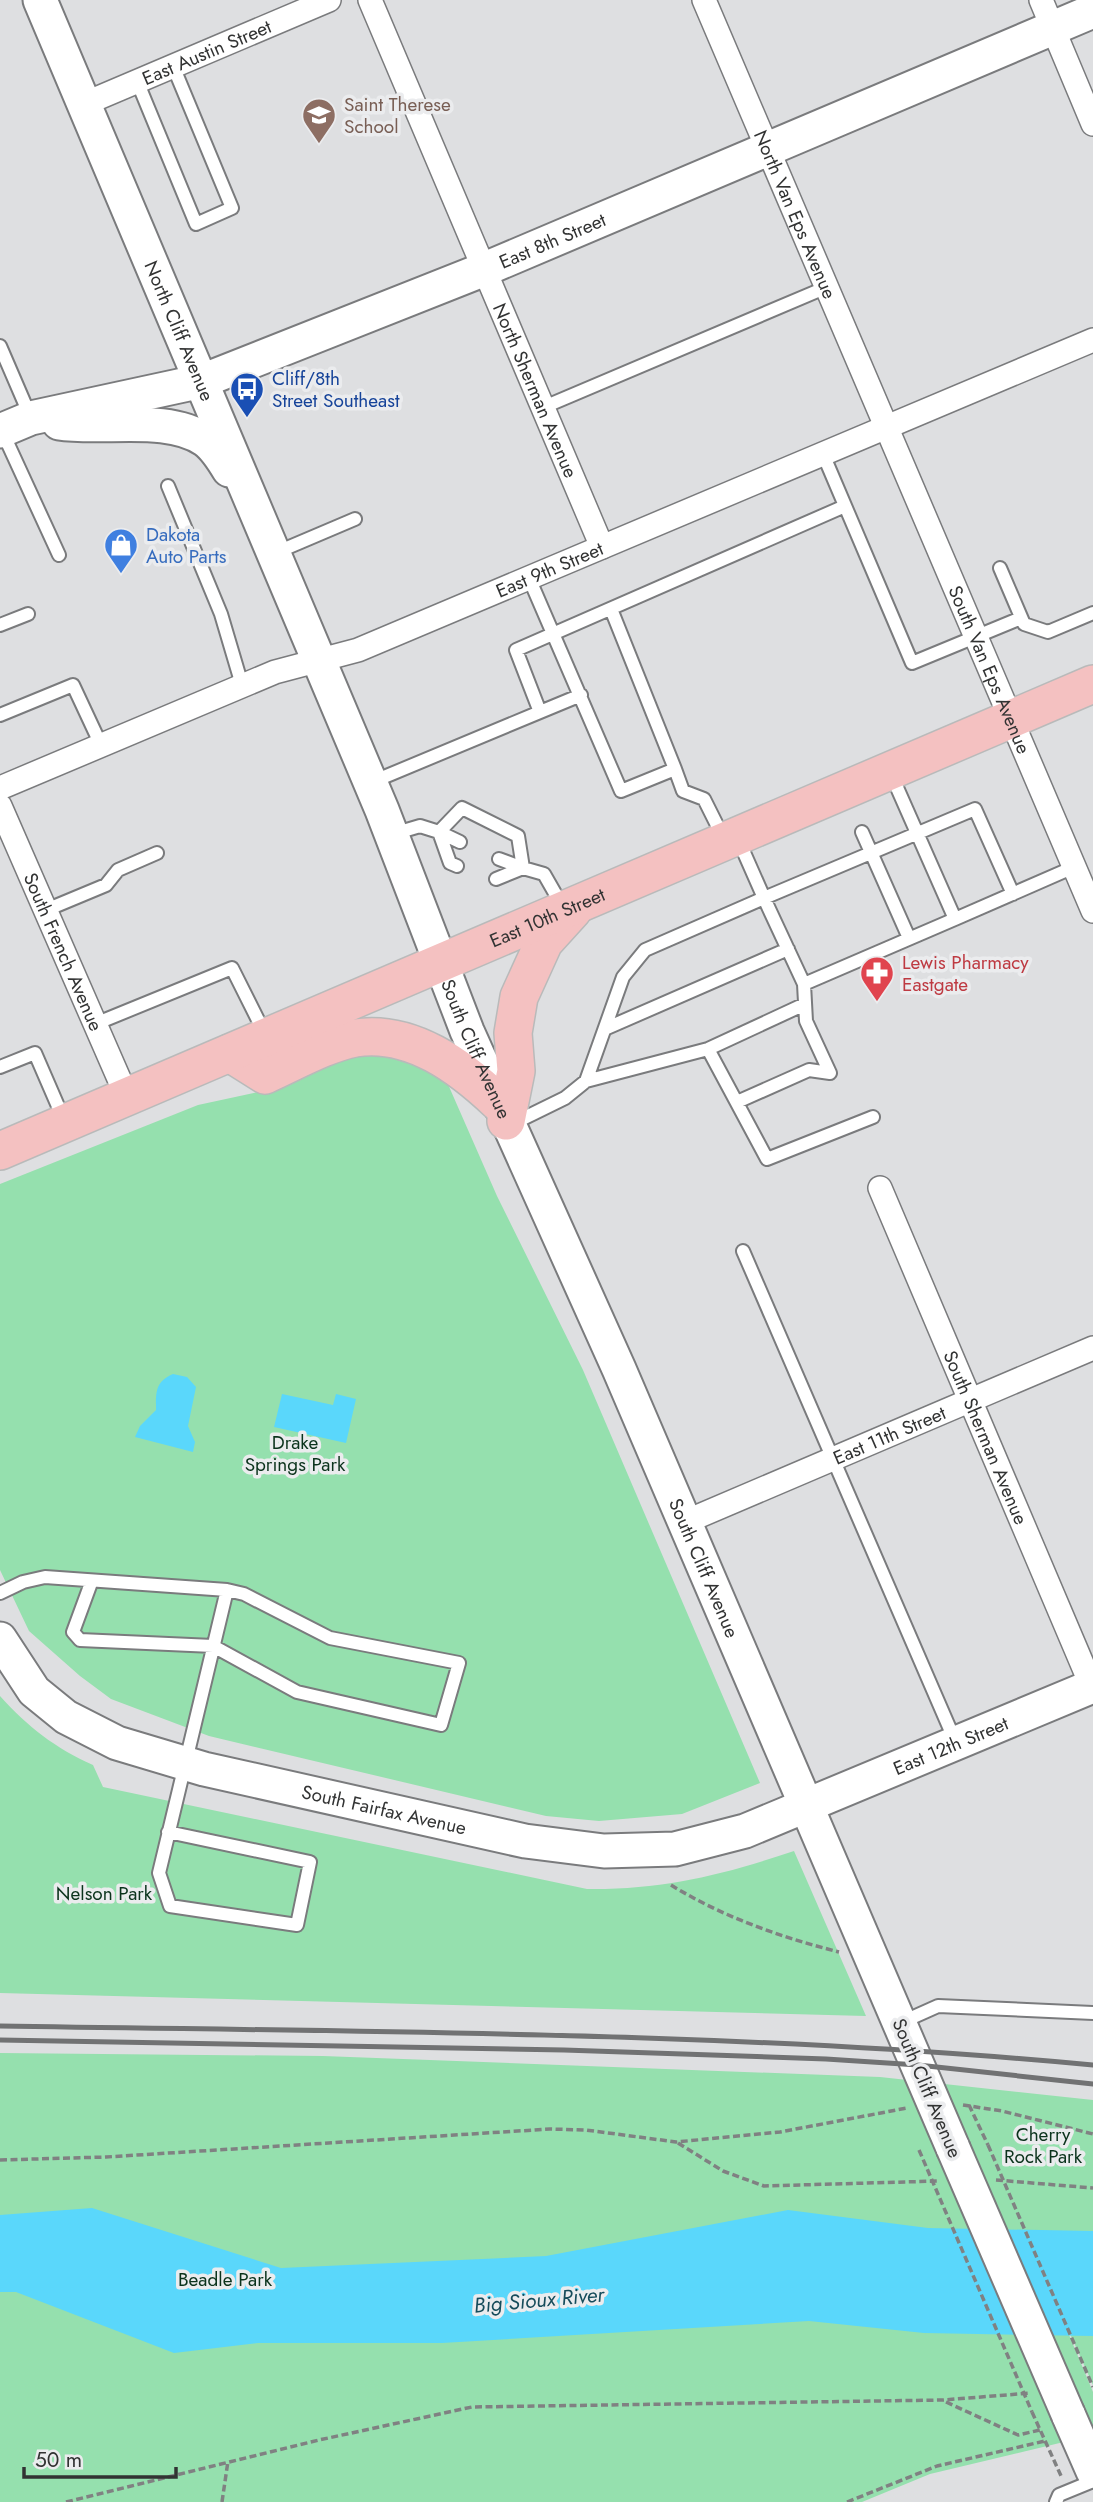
<svg xmlns="http://www.w3.org/2000/svg" width="1093" height="2502" font-family="Jost,sans-serif">
<style>
.green{fill:#95e0ae}
.water{fill:#5ad7fb}
.lines{fill:none;stroke-linecap:round;stroke-linejoin:round}
.lane-casing{stroke:#7a7b7d;stroke-width:16}
.street-casing{stroke:#7a7b7d;stroke-width:26}
.secondary-casing{stroke:#7a7b7d;stroke-width:37}
.primary-casing{stroke:#b9baba;stroke-width:40}
.path{stroke:#808182;stroke-width:3.5;stroke-dasharray:7 3.5;stroke-linecap:butt}
.lane{stroke:#fff;stroke-width:12}
.street{stroke:#fff;stroke-width:23}
.secondary{stroke:#fff;stroke-width:33}
.primary{stroke:#f4c1c1;stroke-width:37}
.rail{stroke:#717273;stroke-width:5}
.secondary-bridge-casing{stroke:#7a7b7d;stroke-width:37;stroke-linecap:butt}
.path-bridge{stroke:#808182;stroke-width:3.5;stroke-dasharray:7 3.5;stroke-linecap:butt}
.secondary-bridge{stroke:#fff;stroke-width:33}
.labels{text-anchor:middle;dominant-baseline:central;stroke-width:7;stroke-linejoin:round;paint-order:stroke}
.street-label{font-size:19px;fill:#323333;stroke:#ebecee}
.education-label{font-size:19px;fill:#785e54;stroke:#ebecee;text-anchor:start}
.transit-label{font-size:19px;fill:#164399;stroke:#ebecee;text-anchor:start}
.shop-label{font-size:19px;fill:#366cbe;stroke:#ebecee;text-anchor:start}
.health-label{font-size:19px;fill:#be3a42;stroke:#ebecee;text-anchor:start}
.park-label{font-size:19px;fill:#0b331c;stroke:#ebecee}
.water-label{font-size:21px;font-style:italic;fill:#164c5b;stroke:#ebecee}
</style>
<rect width="100%" height="100%" fill="#dedfe1"/>
<!-- green -->
<path class="green" d="M407 1053 447 1082 497 1196 583 1370 760 1783 682 1814 599 1821 546 1816 209 1736 111 1699 80 1676 29 1631 0 1570V1184L198 1105 267 1090 351 1054Z
M0 1696C28 1727 55 1748 93 1765L103 1787 587 1889C662 1890 723 1875 794 1851L866 2016 0 1993Z
M0 2053 323 2056 880 2077 1093 2100V2385L1049 2287 1093 2392V2435L930 2474 862 2502H0Z"/>
<!-- water -->
<path class="water" d="M173 1374 187 1377 196 1387 188 1426 195 1442 193 1452 135 1437 140 1426 156 1410C156 1392 155 1382 173 1374Z
M282 1394 333 1405 336 1394 356 1399 346 1443 274 1427Z
M92 2208 281 2268 546 2256 788 2210 928 2228 1093 2231V2336L924 2333 809 2321 442 2343H258L174 2353 16 2292H0V2215Z"/>
<g class="lines">
<!-- lane casing -->
<g class="lane-casing">
<path id="lane" d="M137 81 196 224 232 208 173 66
M0 346 31 418
M544 407 827 287
M2 431 59 555
M823 454 912 663 1021 618
M168 486 221 614 242 685
M275 553 355 519
M1000 568 1024 624 1048 632 1093 613
M529 578 621 791 675 769 611 609
M0 625 28 614
M540 712 581 695
M0 715 73 685 101 745
M675 769 683 791 704 799 724 839
M891 774 955 919 1074 867
M372 782 540 712 516 650 845 506
M439 832 450 863 457 866
M439 832 460 842
M862 832 909 938
M393 834 420 826 439 832 462 808 518 836 523 868 544 874 564 909
M499 859 523 868
M496 879 523 868
M46 910 106 885 118 870 157 853
M804 984 955 919
M95 1024 232 968 266 1036
M607 1028 788 949
M708 1049 767 1159 873 1117
M0 1067 35 1053 64 1120
M830 1073 806 1021 804 984 764 898 975 809 1013 894
M586 1081 708 1049 805 1004
M737 1102 809 1070 830 1073
M512 1124 565 1098 586 1081 623 977 645 950 764 898 738 839
M743 1251 956 1743
M0 1593 23 1582 45 1577 227 1590 244 1594 330 1638 459 1663 441 1725 297 1692 213 1646 80 1640 73 1632 91 1583
M168 1832 310 1862 297 1925 170 1906 159 1873 227 1590
M900 2023 938 2006 1093 2013
M1056 2502 1059 2495 1093 2481"/>
</g>
<!-- street casing -->
<g class="street-casing">
<g id="street">
<path id="s1" d="M370 0 602 547"/>
<path id="s2" d="M704 0 1093 911"/>
<path d="M1041 0 1093 124"/>
<path id="s3" d="M84 104 329 0"/>
<path id="s4" d="M0 788 275 672 358 650 1093 340"/>
<path id="s5" d="M0 806 127 1097"/>
<path id="s6" d="M880 1188 1092 1687"/>
<path id="s7" d="M685 1522 1093 1348"/>
</g>
</g>
<!-- secondary casing -->
<g class="secondary-casing">
<g id="secondary">
<path id="s8" d="M40 0 382 810 467 1031 619 1369 953 2148"/>
<path d="M59 423C103 430 168 414 205 440 215 447 223 460 229 470"/>
<path id="s9" d="M0 431 31 418 202 381 485 269 1093 11"/>
<path id="s10" d="M0 1639 34 1691 66 1717 117 1743 204 1769 525 1841 604 1851 675 1849 745 1831 1093 1686"/>
<path d="M1068 2414 1093 2471"/>
</g>
</g>
<!-- primary casing -->
<g class="primary-casing">
<g id="primary">
<path d="M230 1053 265 1075C294 1062 325 1044 355 1038 411 1029 461 1067 498 1102"/>
<path d="M506 1121 516 1071 513 1033 519 997 544 942 573 910"/>
<path id="s11" d="M0 1151 1093 684"/>
</g>
</g>
<!-- path -->
<path class="path" d="M671 1885C723 1917 780 1937 839 1952
M963 2105 1002 2111 1093 2134
M969 2105 988 2145
M678 2143 723 2171 764 2186 939 2181
M0 2160 106 2157 550 2129 586 2130 676 2142 780 2132 907 2108
M996 2180 1093 2188
M946 2402 1018 2435 1040 2430
M1032 2412 1062 2478
M66 2502 319 2440 472 2407 943 2400 1031 2393
M222 2502 228 2461
M847 2502 937 2466 1045 2441"/>
<!-- lane -->
<use href="#lane" class="lane"/>
<!-- street -->
<use href="#street" class="street"/>
<!-- secondary -->
<use href="#secondary" class="secondary"/>
<!-- primary -->
<use href="#primary" class="primary"/>
<!-- rail -->
<path class="rail" d="M0 2026C364 2032 730 2031 1093 2065
M0 2040 564 2050 826 2059 918 2065 1093 2084"/>
<!-- secondary-bridge casing -->
<g class="secondary-bridge-casing">
<path id="secondary-bridge" d="M953 2148 1068 2414"/>
</g>
<!-- path-bridge -->
<path class="path-bridge" d="M988 2145 1093 2387
M919 2150 1032 2412"/>
<!-- secondary-bridge -->
<use href="#secondary-bridge" class="secondary-bridge"/>
</g>
<!-- icons -->
<defs>
<g id="school-pin" transform="scale(1.75)"><path d="M0 17L-7.5 6A9.5 9.5 0 1 1 7.5 6Z" fill="#8d6e63" stroke="#ebecee"/><path d="M0-5L7-2L0 1L-7-2ZM-4 1L0 2.5L4 1V4Q0 6-4 4Z" fill="#fff"/></g>
<g id="bus-pin" transform="scale(1.75)"><path d="M0 17L-7.5 6A9.5 9.5 0 1 1 7.5 6Z" fill="#1a4fb4" stroke="#ebecee"/><path d="M-5-6H5V4H4V6H2V4H-2V6H-4V4H-5ZM-3.5-4V0h7V-4ZM-3.5 1.2v1.5H-2V1.2ZM2 1.2v1.5H3.5V1.2Z" fill="#fff"/></g>
<g id="shop-pin" transform="scale(1.75)"><path d="M0 17L-7.5 6A9.5 9.5 0 1 1 7.5 6Z" fill="#3f7fe0" stroke="#ebecee"/><path d="M-5-2.5h2.3a2.7 3.5 0 0 1 5.4 0H5L5.5 6h-11ZM-1.5-2.5h3a1.5 2.3 0 0 0-3 0Z" fill="#fff"/></g>
<g id="pharmacy-pin" transform="scale(1.75)"><path d="M0 17L-7.5 6A9.5 9.5 0 1 1 7.5 6Z" fill="#e0444e" stroke="#ebecee"/><path d="M-2-6h4v4h4v4h-4v4h-4v-4h-4v-4h4Z" fill="#fff"/></g>
</defs>
<g fill-rule="evenodd">
<use href="#school-pin" x="319" y="115"/>
<use href="#bus-pin" x="247" y="389"/>
<use href="#shop-pin" x="121" y="545"/>
<use href="#pharmacy-pin" x="877" y="973"/>
</g>
<g class="labels">
<!-- street labels -->
<g class="street-label">
<text stroke="none"><textPath href="#s3" startOffset="133">East Austin Street</textPath></text>
<text stroke="none"><textPath href="#s2" startOffset="233">North Van Eps Avenue</textPath></text>
<text stroke="none"><textPath href="#s9" startOffset="586">East 8th Street</textPath></text>
<text stroke="none"><textPath href="#s8" startOffset="359">North Cliff Avenue</textPath></text>
<text stroke="none"><textPath href="#s1" startOffset="424">North Sherman Avenue</textPath></text>
<text stroke="none"><textPath href="#s4" startOffset="592">East 9th Street</textPath></text>
<text stroke="none"><textPath href="#s2" startOffset="728">South Van Eps Avenue</textPath></text>
<text stroke="none"><textPath href="#s11" startOffset="595">East 10th Street</textPath></text>
<text stroke="none"><textPath href="#s5" startOffset="159">South French Avenue</textPath></text>
<text stroke="none"><textPath href="#s8" startOffset="1136">South Cliff Avenue</textPath></text>
<text stroke="none"><textPath href="#s7" startOffset="222">East 11th Street</textPath></text>
<text stroke="none"><textPath href="#s6" startOffset="271">South Sherman Avenue</textPath></text>
<text stroke="none"><textPath href="#s8" startOffset="1703">South Cliff Avenue</textPath></text>
<text stroke="none"><textPath href="#s10" startOffset="1026">East 12th Street</textPath></text>
<text stroke="none"><textPath href="#s10" startOffset="436">South Fairfax Avenue</textPath></text>
<text transform="translate(927 2088) rotate(67)">South Cliff Avenue</text>
</g>
<!-- education labels -->
<g class="education-label">
<text x="344" y="104">Saint Therese<tspan x="344" dy="22">School</tspan></text>
</g>
<!-- transit labels -->
<g class="transit-label">
<text x="272" y="378">Cliff/8th<tspan x="272" dy="22">Street Southeast</tspan></text>
</g>
<!-- shop labels -->
<g class="shop-label">
<text x="146" y="534">Dakota<tspan x="146" dy="22">Auto Parts</tspan></text>
</g>
<!-- health labels -->
<g class="health-label">
<text x="902" y="962">Lewis Pharmacy<tspan x="902" dy="22">Eastgate</tspan></text>
</g>
<!-- park labels -->
<g class="park-label">
<text x="295" y="1442">Drake<tspan x="295" dy="22">Springs Park</tspan></text>
<text x="104" y="1893">Nelson Park</text>
<text x="1043" y="2134">Cherry<tspan x="1043" dy="22">Rock Park</tspan></text>
<text x="225" y="2279">Beadle Park</text>
</g>
<!-- water labels -->
<g class="water-label">
<text transform="translate(539 2300) rotate(-5)">Big Sioux River</text>
</g>
</g>
<!-- scale -->
<path d="M24 2467v10h152v-10" fill="none" stroke="#323333" stroke-width="3.5"/>
<text x="35" y="2467" font-size="21" fill="#323333" stroke="#ebecee" stroke-width="5" paint-order="stroke">50 m</text>
</svg>
